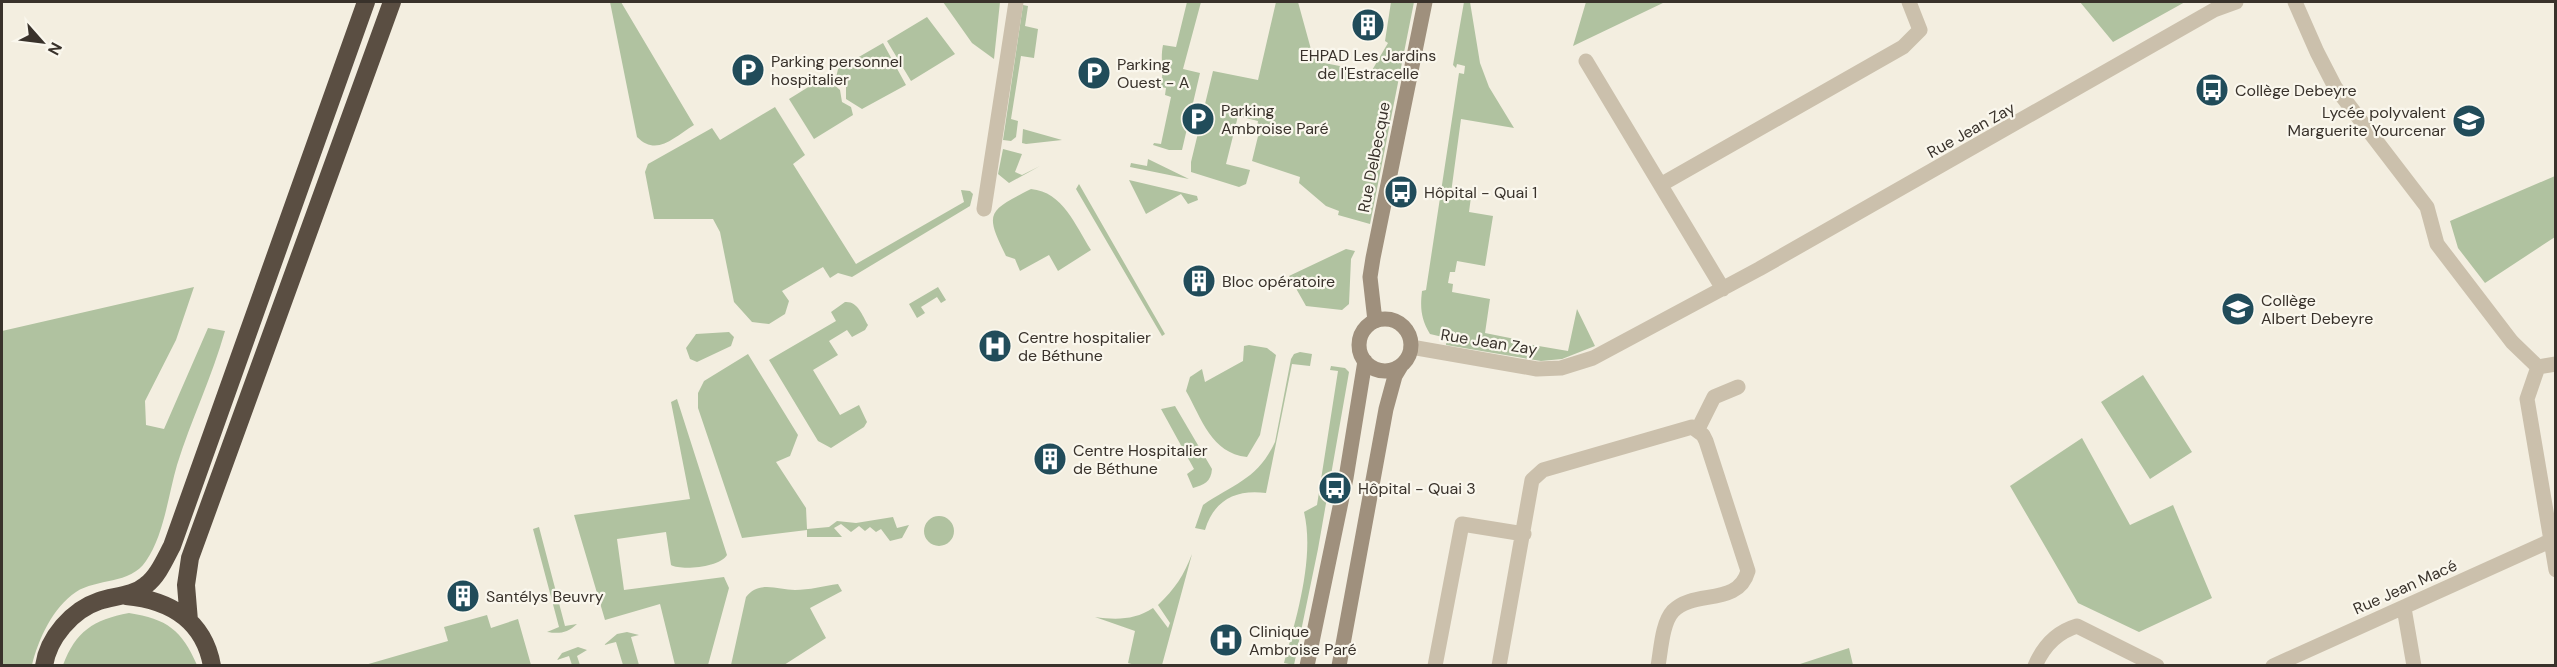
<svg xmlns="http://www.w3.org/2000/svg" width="2557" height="667" font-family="'DM Sans',sans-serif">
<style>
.green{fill:#b0c2a0}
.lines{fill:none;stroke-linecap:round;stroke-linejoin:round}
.street{stroke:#cbc0ac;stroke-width:15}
.secondary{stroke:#9f907d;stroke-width:15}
.highway{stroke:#5a4e42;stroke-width:18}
.labels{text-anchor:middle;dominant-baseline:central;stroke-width:4.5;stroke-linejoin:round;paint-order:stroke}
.poi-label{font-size:16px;fill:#39322b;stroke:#faf7ed;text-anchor:start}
.street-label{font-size:16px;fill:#39322b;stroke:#faf7ed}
</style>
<rect width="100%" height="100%" fill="#f3eee0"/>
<!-- green -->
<path class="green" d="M610 2H621L694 125C674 137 657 157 637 137Z
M943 2H1000L994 59 972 43Z
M1187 2H1201L1183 69 1200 73 1182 150H1169L1153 145 1154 143 1161 144 1171 97 1165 95 1166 88 1161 87C1164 73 1160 59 1163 45L1176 47Z
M1276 2H1298L1312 53 1319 62 1371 72 1388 43 1385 41 1391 2H1414L1370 224 1338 215 1339 211 1326 206 1299 183 1300 177 1252 161 1260 128 1257 127 1258 121 1238 116 1226 164 1250 170 1246 184 1239 187 1191 172V162L1213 71 1258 80Z
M1464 2H1470L1480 63 1489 87 1514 128 1461 119 1451 193 1471 197 1469 212 1493 216 1485 266 1457 261 1455 272H1450L1448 283 1453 284 1452 292 1490 299 1485 333 1515 339V342L1568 351 1577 309 1595 346 1562 359 1541 361 1446 345 1447 338 1430 334C1421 319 1420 308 1422 291L1426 290 1459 73 1464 74 1465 66 1457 64 1456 68 1453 65Z
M1586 2H1665L1573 46Z
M2080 2H2185L2113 42Z
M1023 5 1028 6 1025 26 1038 29 1034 58 1021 56 1011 119 1018 121 1016 137 1011 141 1003 140Z
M927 17 955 54 911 81 887 41Z
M883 43 906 85 862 109 846 99V86L836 78 838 69Z
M831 73 832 83 840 90 842 102 851 107 853 115 814 139 789 99Z
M775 107 805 155 793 164 856 264 964 202 961 190 970 191 973 194 970 206 852 277 838 273 830 278 823 267 782 291 789 301 785 314 769 324 752 322 734 302 720 232 713 219H654L645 172 648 164 712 128 720 140Z
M1023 129 1062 140 1026 144 1022 143Z
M1003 149 1022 154 1015 172 1022 175 1040 166 1009 183 998 174Z
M1148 159 1189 179 1130 167 1131 163 1147 166Z
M2555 176V237L2485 283 2458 248 2450 221Z
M1129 180 1197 196 1198 200 1188 204 1181 194 1146 214Z
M1079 184 1165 334 1162 336 1076 189Z
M1031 189C1063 192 1075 225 1091 250L1058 271 1049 255 1020 271 1015 259 1006 256C984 212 988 211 1031 189Z
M1346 249 1355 251 1351 259 1349 304 1342 310 1306 306 1289 276Z
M194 287 176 340 145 401 146 425 164 429 208 328 225 331C212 377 191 420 177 465 168 496 164 535 146 561 130 585 97 578 76 592 53 607 38 640 32 665H2V331Z
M938 287 946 300 941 303 937 297 921 307 925 313 917 318 909 304Z
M845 302C858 301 862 315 868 325L865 330 852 337 847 330 829 341 838 355 813 370 840 415 859 405 867 422 864 427 831 448 818 441 769 360 836 321 831 312Z
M729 332 734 337 731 346 697 362 690 359 686 348 696 334Z
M1249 345 1267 348 1276 355 1260 435 1247 457C1211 453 1202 419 1186 391L1190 377 1202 369 1205 382 1243 361 1244 346Z
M1300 352 1312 354 1310 366 1292 364 1266 493C1236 489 1214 500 1205 530L1195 528 1203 505C1234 484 1258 479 1275 442L1291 359 1294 354Z
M748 354 798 435 790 456 776 462 806 508 807 529 829 527 837 521 856 523 893 517 897 528 909 525 902 538 890 541 881 529 876 532 870 527 865 531 859 526 851 532 841 524 834 528 842 537H807V530L742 538 698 408V393L704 381Z
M1331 366 1345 368 1349 372 1348 378 1318 549 1294 665 1284 663C1296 619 1315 558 1304 512L1317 505 1338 371 1330 370Z
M2143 375 2192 452 2150 479 2101 402Z
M677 399 727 555C720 567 682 571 671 565L666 532 617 539 624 590 724 577 729 588 708 665H675L660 604 605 620 574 515 690 499 671 402Z
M1175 406 1212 469C1211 482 1204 485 1193 488L1187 474 1194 469 1161 409Z
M2082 438 2130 525 2173 505 2212 598 2139 632 2078 603 2010 486Z
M924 531a15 15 0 1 1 30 0a15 15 0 1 1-30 0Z
M539 527 565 626 577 624C567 633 560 634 547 632L559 627 533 529Z
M1192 554 1162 665H1135L1128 663 1135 631 1095 617C1116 620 1135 620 1153 608L1168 628 1170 623 1158 605C1175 589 1184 575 1192 554Z
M838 584 842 591 810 608 826 638 784 665H731L746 597C759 580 778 590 795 590 809 590 824 586 838 584Z
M129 613C167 619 182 630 197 665H63C76 631 93 620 129 613Z
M487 615 491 628 518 619 531 665H365L448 641 444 627Z
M627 632 639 635 631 637 639 665H623L616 642 604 645 617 634Z
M578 647 587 650 577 656 580 665H572L569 656 557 660 562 653Z
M1849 648 1853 665H1797Z"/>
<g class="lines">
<!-- street -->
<path class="street" d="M2295 2 2317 52 2335 87 2427 207 2437 244 2512 342 2538 367
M1586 61 1723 289
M1662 184 1903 47 1920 30 1909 2
M984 209 1016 2
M1411 347 1537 369 1561 368 1593 358 1759 269 2214 10 2236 2
M2538 367 2527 399 2556 570
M2538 367 2556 364
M1698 429 1714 397 1738 387
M2404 608 2414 666
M1435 666 1462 524 1524 534
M1499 666 1532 480 1543 470 1692 427 1703 435 1706 441 1748 571C1738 607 1694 589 1673 611 1662 623 1661 650 1658 666
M2035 666C2043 647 2057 632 2077 626L2157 666
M2273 666 2550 541"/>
<!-- secondary -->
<path class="secondary" d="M1359 345a26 26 0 1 1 52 0a26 26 0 1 1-52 0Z
M1375 321 1370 277 1373 258 1425 2
M1307 666 1346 478 1365 361
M1339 666 1386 409 1395 376 1401 366"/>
<!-- highway -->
<path class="highway" d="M126 596C169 600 204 620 212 666
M189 621 186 585 190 558 392 2
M44 666C48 638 72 610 99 601 114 596 133 596 146 585 158 576 165 559 172 546L366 2"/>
</g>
<!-- icons -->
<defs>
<g id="building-disc" transform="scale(1.725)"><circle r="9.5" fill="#214c5a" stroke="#faf7ed"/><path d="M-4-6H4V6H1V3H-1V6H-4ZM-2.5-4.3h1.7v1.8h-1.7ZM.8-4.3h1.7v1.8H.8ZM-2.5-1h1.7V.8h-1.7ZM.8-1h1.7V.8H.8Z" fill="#fff"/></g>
<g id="parking-disc" transform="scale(1.725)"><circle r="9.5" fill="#214c5a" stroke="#faf7ed"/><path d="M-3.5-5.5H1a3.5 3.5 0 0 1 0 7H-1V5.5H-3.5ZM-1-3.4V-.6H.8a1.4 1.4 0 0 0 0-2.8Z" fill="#fff"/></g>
<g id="bus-disc" transform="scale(1.725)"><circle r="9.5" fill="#214c5a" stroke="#faf7ed"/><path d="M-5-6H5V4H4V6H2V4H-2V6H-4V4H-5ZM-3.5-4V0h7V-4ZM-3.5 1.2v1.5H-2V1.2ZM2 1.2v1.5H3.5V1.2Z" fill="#fff"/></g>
<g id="school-disc" transform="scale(1.725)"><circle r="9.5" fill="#214c5a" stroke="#faf7ed"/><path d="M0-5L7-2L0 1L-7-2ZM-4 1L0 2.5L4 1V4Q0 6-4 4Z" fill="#fff"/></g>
<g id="hospital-disc" transform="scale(1.725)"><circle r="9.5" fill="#214c5a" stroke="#faf7ed"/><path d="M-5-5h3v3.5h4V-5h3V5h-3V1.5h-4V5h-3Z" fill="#fff"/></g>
</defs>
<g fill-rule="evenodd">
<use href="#building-disc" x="1368" y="25"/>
<use href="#parking-disc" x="748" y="70"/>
<use href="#parking-disc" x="1094" y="73"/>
<use href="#bus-disc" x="2212" y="90"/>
<use href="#parking-disc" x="1198" y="119"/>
<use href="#school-disc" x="2469" y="121"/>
<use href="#bus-disc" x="1401" y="192"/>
<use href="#building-disc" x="1199" y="281"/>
<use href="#school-disc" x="2238" y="309"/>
<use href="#hospital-disc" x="995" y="346"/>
<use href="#building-disc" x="1050" y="459"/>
<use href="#bus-disc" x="1335" y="488"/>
<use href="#building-disc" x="463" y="596"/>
<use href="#hospital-disc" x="1226" y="640"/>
</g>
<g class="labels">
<!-- poi labels -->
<g class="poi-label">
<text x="1368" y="55" text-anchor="middle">EHPAD Les Jardins<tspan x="1368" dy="18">de l'Estracelle</tspan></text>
<text x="771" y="61">Parking personnel<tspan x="771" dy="18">hospitalier</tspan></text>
<text x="1117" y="64">Parking<tspan x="1117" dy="18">Ouest - A</tspan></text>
<text x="2235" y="90">Collège Debeyre</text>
<text x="1221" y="110">Parking<tspan x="1221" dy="18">Ambroise Paré</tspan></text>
<text x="2446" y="112" text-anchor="end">Lycée polyvalent<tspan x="2446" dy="18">Marguerite Yourcenar</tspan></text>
<text x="1424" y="192">Hôpital - Quai 1</text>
<text x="1222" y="281">Bloc opératoire</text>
<text x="2261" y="300">Collège<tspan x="2261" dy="18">Albert Debeyre</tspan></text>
<text x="1018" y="337">Centre hospitalier<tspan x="1018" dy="18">de Béthune</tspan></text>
<text x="1073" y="450">Centre Hospitalier<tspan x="1073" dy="18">de Béthune</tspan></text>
<text x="1358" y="488">Hôpital - Quai 3</text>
<text x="486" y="596">Santélys Beuvry</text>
<text x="1249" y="631">Clinique<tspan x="1249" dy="18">Ambroise Paré</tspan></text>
</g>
<!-- street labels -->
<g class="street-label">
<text transform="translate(1971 130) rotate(-29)">Rue Jean Zay</text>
<text transform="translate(1374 157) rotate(-79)">Rue Delbecque</text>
<text transform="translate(1489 342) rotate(9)">Rue Jean Zay</text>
<text transform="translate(2405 587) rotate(-24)">Rue Jean Macé</text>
</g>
</g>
<!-- border -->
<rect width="2557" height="667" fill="none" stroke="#39322b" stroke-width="6"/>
<!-- north arrow -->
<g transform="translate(42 42) rotate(118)" stroke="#faf7ed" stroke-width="4.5" paint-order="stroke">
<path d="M0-4.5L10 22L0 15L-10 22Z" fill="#39322b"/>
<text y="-9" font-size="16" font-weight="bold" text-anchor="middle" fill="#39322b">N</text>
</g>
</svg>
